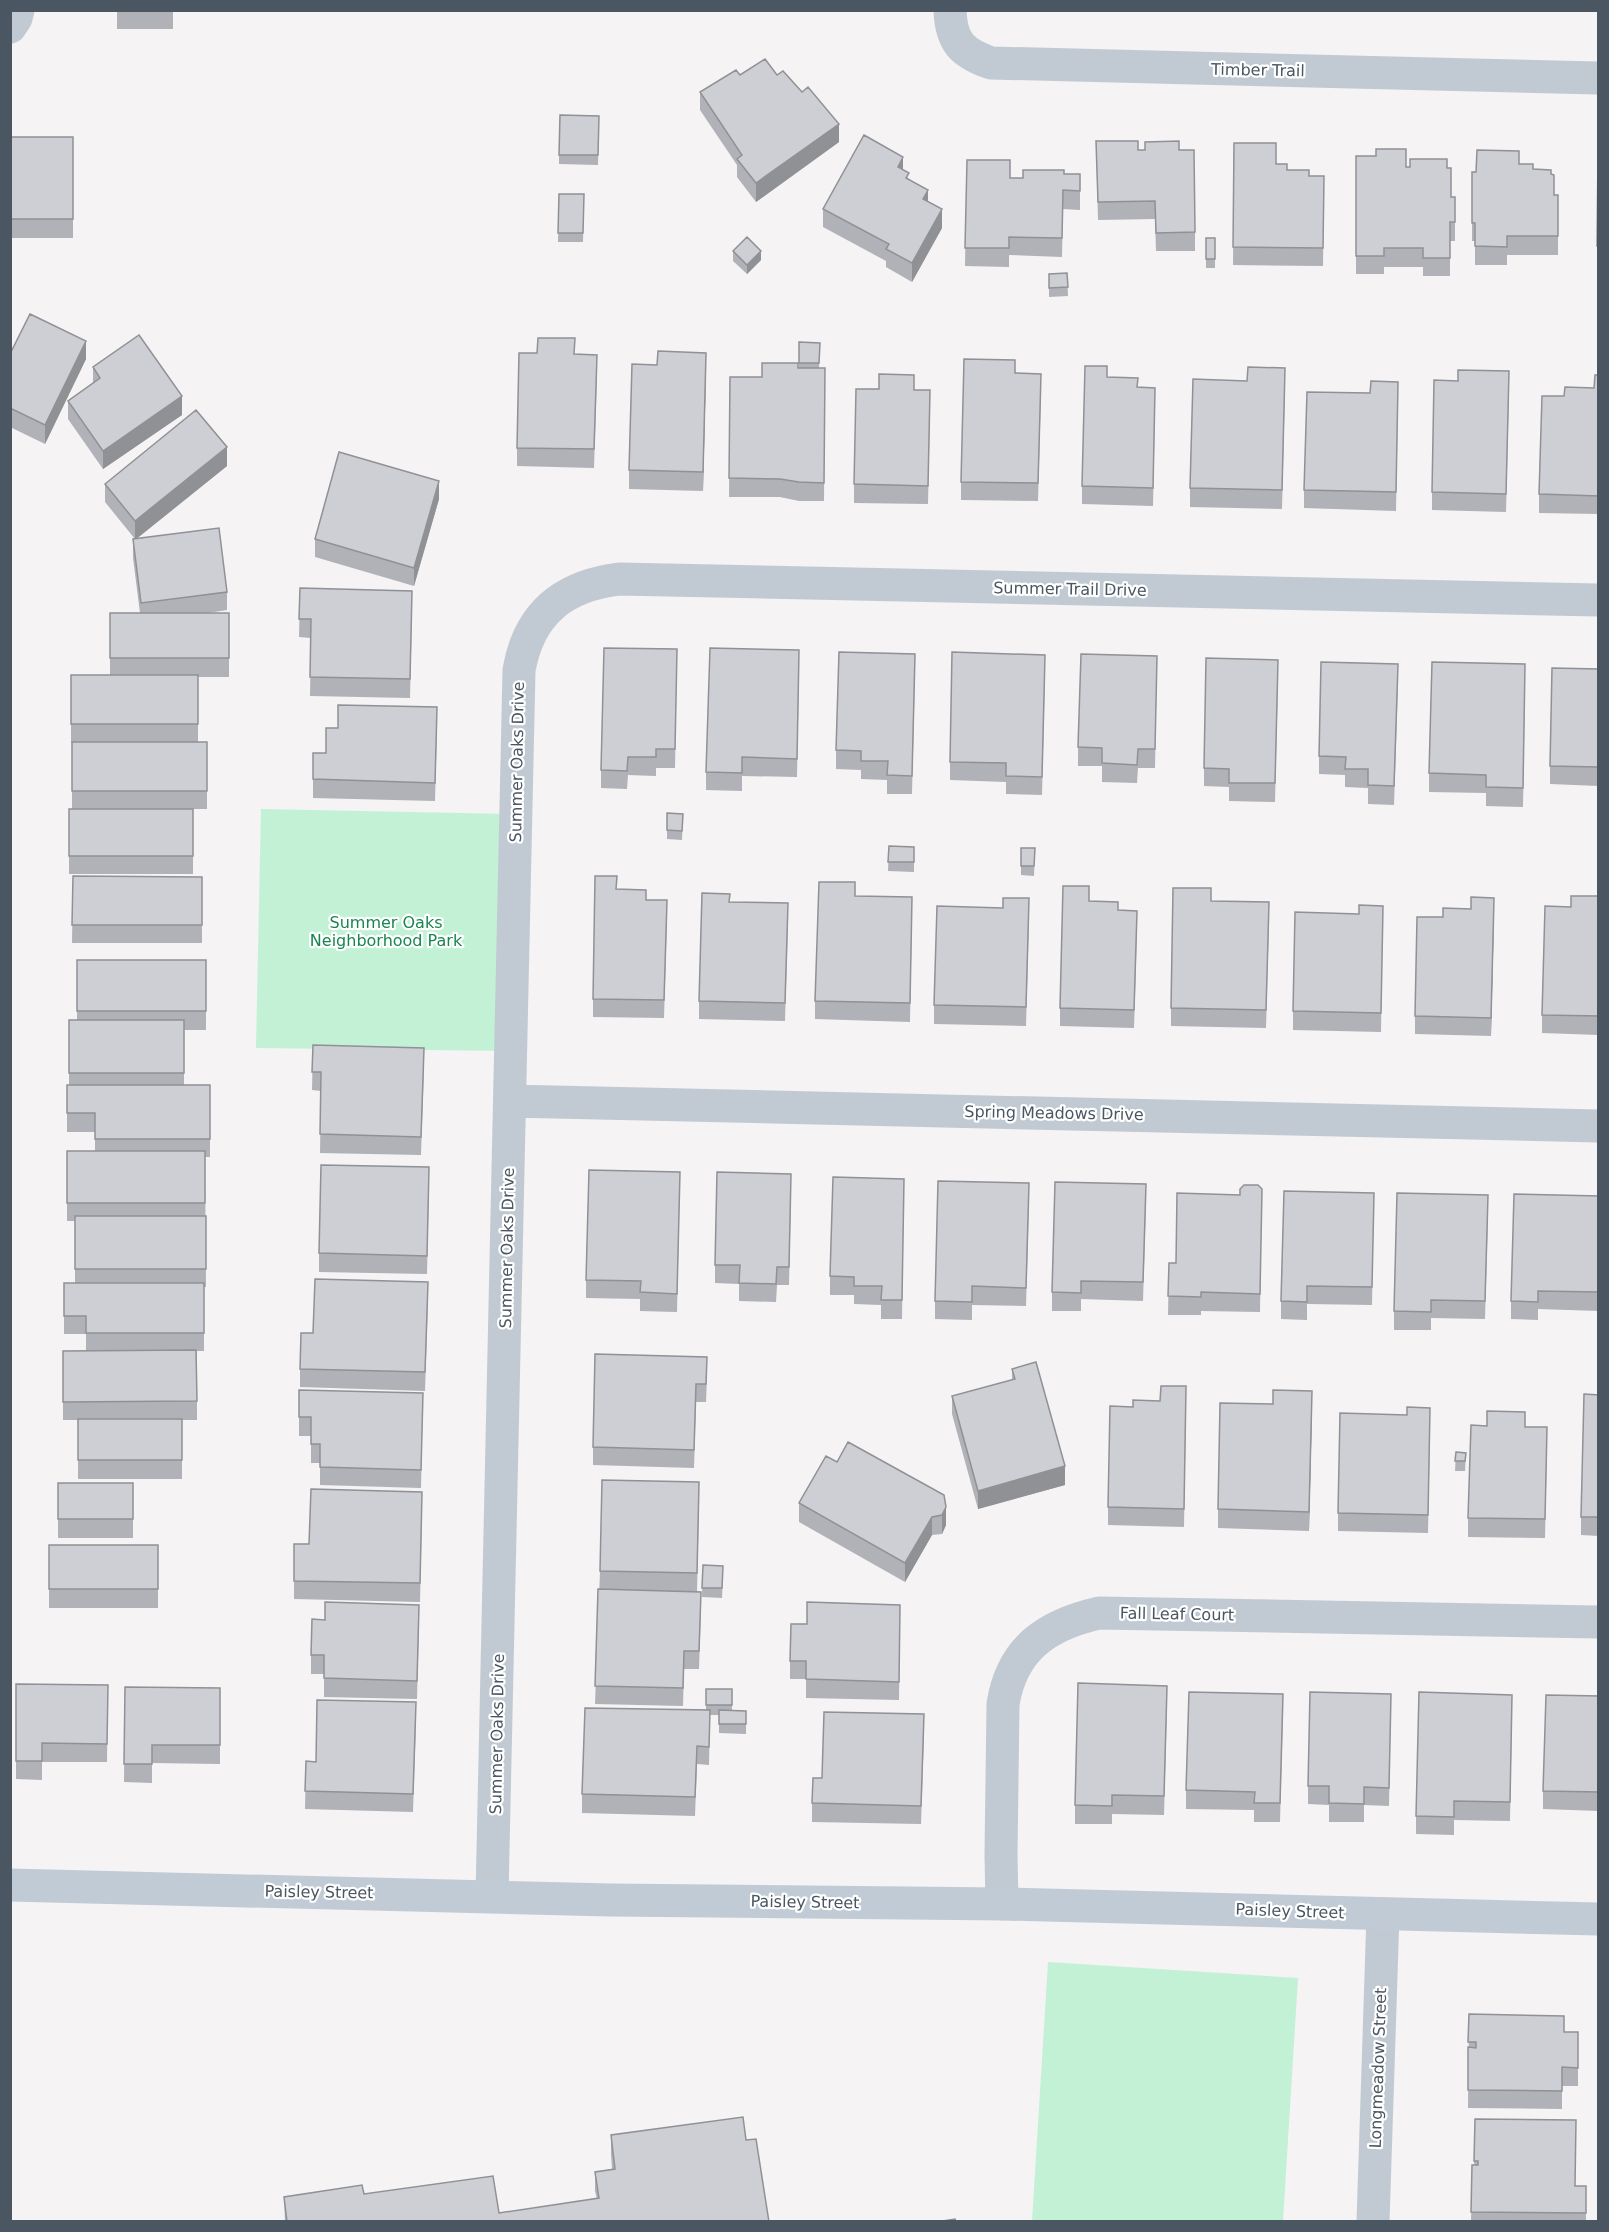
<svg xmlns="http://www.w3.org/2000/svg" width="1609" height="2232" font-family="'DejaVu Sans',sans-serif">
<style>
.green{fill:#c3f1d5}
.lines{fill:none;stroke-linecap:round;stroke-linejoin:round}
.street{stroke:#c1cad2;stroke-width:33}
.secondary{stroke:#c1cbd6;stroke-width:33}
.wall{fill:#b0b2b7}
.shaded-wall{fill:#909195}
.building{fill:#cdcfd5;stroke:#909195;stroke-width:1.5}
.labels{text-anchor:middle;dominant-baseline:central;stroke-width:4.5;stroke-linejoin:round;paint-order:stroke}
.street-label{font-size:16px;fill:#4a5661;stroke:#fff}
.park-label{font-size:16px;fill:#17864f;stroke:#fff}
</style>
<rect width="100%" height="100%" fill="#f5f3f3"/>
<!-- green -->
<path class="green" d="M261 809 516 814 511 1051 256 1048Z
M1048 1962 1298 1978 1283 2221H1032Z"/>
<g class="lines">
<!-- street -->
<path class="street" d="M950 10C951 42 962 53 991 63L1598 78
M10 27 16 18 18 10
M510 1101 1598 1126
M492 1896 519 670C529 613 563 586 619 579L1598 600
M1002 1904 1001 1855 1003 1704C1012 1648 1047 1625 1099 1613L1598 1622
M1373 2222 1383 1914"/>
<!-- secondary -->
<path class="secondary" d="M10 1885 610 1900 1002 1904 1598 1919"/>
</g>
<!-- wall -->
<path class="wall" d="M117 10H173V29H117Z
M740 75H777L839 142 756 202 737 177V165L700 110V92Z
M599 116 598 165 559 164V155Z
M10 137H73V238H10Z
M1096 141 1138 150H1179L1195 232V251H1156L1155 219 1098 220Z
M1234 143 1287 170 1309 176H1324L1323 266 1233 265Z
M1598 154H1599V265H1597Z
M1356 156 1406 167 1447 168 1451 197H1455V241H1450V276H1423V267H1384V274H1356Z
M967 160 1010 178H1023L1064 174 1080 192V210L1063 209 1062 257 1009 255V267L965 266Z
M1519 164 1551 174 1554 195H1558V255H1507V265H1475V241H1472V172Z
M903 170 909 180 928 202 942 228 912 282 886 267V261L823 227V209Z
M559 194H584L583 242H558Z
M1206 238H1215V268H1206Z
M733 251 761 260 747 274 733 261Z
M1067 273 1068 296 1049 297V274Z
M799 342 820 343 819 368H825L824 501H799L780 497H729L730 377H762L799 368Z
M10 354 86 359 45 444 10 427Z
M575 354 597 373 594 468 517 466V448Z
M93 367 182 415 103 469 68 419V401L93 383Z
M706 371 703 491 629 489V470Z
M1015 373 1041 392 1038 501 961 500V482Z
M1599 375V514L1539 513V494L1594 388Z
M1107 377 1138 387 1155 407 1153 506 1082 504V486Z
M1285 386 1282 509 1190 507V488Z
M914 390 930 409 928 504 854 503V484Z
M1509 390 1506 512 1432 510V492Z
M1398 401 1396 511 1304 508V490Z
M227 466 136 539 227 592V610L208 613H229V677H198V742H207V809H193V874H69V809H72V743H71V675H110V613H140L133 558V539H135L105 502V484Z
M439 499 414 586 315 557V539Z
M300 588 412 610 410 698 310 696 311 638 299 637Z
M677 649 675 768H656V776L628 775 627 789 601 788V770Z
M1157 656 1155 768H1138L1137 783 1102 782V766H1078V747Z
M799 669 797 777 742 776V791L706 790V772Z
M1599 669V786L1550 784V766Z
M915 672 912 794H887V780L861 779V770L836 769V750Z
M1045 673 1042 795 1006 794V782L950 780V762Z
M1278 678 1275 802 1229 801V787L1204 786V768Z
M1398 683 1394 805 1368 804V788L1345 787V775L1319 774V756Z
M1525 683 1523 807 1486 806V793L1429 792V773Z
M437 726 435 801 313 798V753H326Z
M667 813 683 814 682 840 667 839Z
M889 846 914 847V872L888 871Z
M1021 848H1035L1034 876 1021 875Z
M73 876 202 877V943H72Z
M617 889 646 900 667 919 664 1018 593 1017V999Z
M1599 896V1035L1542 1033V1015L1571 907Z
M1089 901 1118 910 1137 930 1134 1028 1060 1026V1008Z
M1211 901 1269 921 1266 1028 1171 1026V1008Z
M1383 906 1381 1032 1293 1030V1011L1359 914Z
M1471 909 1494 916 1491 1036 1415 1034V1016L1443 917Z
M912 915 910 1022 815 1019V1001Z
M1029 917 1026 1026 934 1024V1005Z
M788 921 785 1021 699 1019V1001Z
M77 960H206V1030H184V1085H210V1157H205L206 1287H204V1351H197V1420H182V1479H78V1420H63V1351H86V1334H64V1283H75V1221H67V1151H95V1132H67V1085H69V1020H77Z
M313 1045 424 1066 421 1155 320 1153 321 1091 312 1090Z
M680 1172 677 1312 640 1311V1299L586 1298V1280Z
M904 1179 902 1319H881V1305L854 1304V1295H830V1276Z
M429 1186 427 1274 319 1272V1253Z
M1262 1189 1260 1312 1201 1311V1315H1168L1169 1263H1176L1240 1195Z
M791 1192 789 1285H777L776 1302 739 1301V1284L715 1283V1265Z
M1374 1193 1372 1305 1307 1304V1320L1281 1319V1301Z
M1599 1196V1311L1538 1309V1320L1511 1319V1301Z
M1029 1202 1026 1306 972 1305V1320L935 1319V1301Z
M1146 1202 1143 1301 1081 1299V1311H1052V1292Z
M1488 1214 1485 1319 1431 1318V1330H1394V1311Z
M428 1300 425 1391 300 1387V1369L313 1333Z
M1012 1369 1065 1485 978 1509 952 1414V1396L1012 1380Z
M707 1375 706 1402H696L694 1468 593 1465V1447Z
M299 1390 423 1393 421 1488 320 1485V1463H311V1436H299Z
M1599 1395V1536L1581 1535V1517Z
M1160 1401 1186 1405 1184 1527 1108 1525V1507L1133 1407Z
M1312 1409 1309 1531 1218 1528V1509Z
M1407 1415 1430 1426 1428 1533 1338 1531V1513Z
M1525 1427 1547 1446 1545 1538 1468 1537V1518Z
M1456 1452 1466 1453 1465 1471H1455Z
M837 1462 944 1495 946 1525 942 1534 932 1535 905 1582 799 1522V1503Z
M58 1483H133V1538H58Z
M699 1500 697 1592 701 1610 699 1669H684L683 1706 595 1704 600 1571Z
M422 1510 420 1602 294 1599V1544H309Z
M49 1545H158V1608H49Z
M703 1565 723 1575 722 1598 702 1597Z
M419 1623 417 1699 324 1697V1674H311V1655Z
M900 1623 899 1700 806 1698V1679H790V1661L807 1624Z
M16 1684 108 1685 107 1762H42V1780L16 1779Z
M125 1687 220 1688V1764L152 1763V1783L124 1782Z
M706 1689H732V1710L746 1711V1734L719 1733V1715H710L709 1765 697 1764 695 1816 582 1813V1794L706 1710Z
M1391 1694 1389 1806 1364 1805V1822H1329V1805L1308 1804V1786Z
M1599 1696V1811L1543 1809V1791Z
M1167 1704 1164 1815 1112 1814V1824H1075V1805Z
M1283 1712 1280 1822H1254V1810L1186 1809V1790Z
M1512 1713 1510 1821 1454 1820V1835L1416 1834V1816Z
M416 1721 413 1812 305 1809 306 1761 316 1762Z
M924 1733 921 1824 812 1822V1803L822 1778Z
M1469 2014 1564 2032H1578V2086H1562V2109L1468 2108Z
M1475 2119 1575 2186H1586V2222H1471L1472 2165H1474Z
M611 2135 746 2140 769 2222H285L284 2197 364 2194 499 2213 597 2199 595 2191V2172L612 2169 611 2154Z"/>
<!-- shaded-wall -->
<path class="shaded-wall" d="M839 124V142L756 202V183Z
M903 157V175L898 167Z
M928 190V208L923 199Z
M942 209V228L912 282V263Z
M761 251V260L747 274V265Z
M86 341V359L45 444V425Z
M706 353V371L703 491V472Z
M182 396V415L103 469V451Z
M227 447V466L135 540V521Z
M439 481V499L414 586V568Z
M1494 898V916L1491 1036V1018Z
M1312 1391V1409L1309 1531V1512Z
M1065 1466V1485L978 1509V1491Z
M946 1507V1525L942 1534V1515Z
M932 1517V1535L905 1582V1563Z"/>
<!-- building -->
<path class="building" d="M765 59 777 75 783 71 802 92 808 87 839 124 756 183 737 159 742 155 700 92 736 70 740 75Z
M560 115 599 116 598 155H559Z
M864 135 903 157 898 167 909 173 906 178 928 190 923 199 942 209 912 263 886 249 889 244 823 209Z
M10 137H73V219H10Z
M1096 141H1138V150H1145V142L1179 141V150H1194L1195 232 1156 233 1155 201 1098 202Z
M1234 143H1276V164H1287V170H1309V176H1324L1323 248 1233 247Z
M1376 149H1406V167H1410V159H1447V168H1451V197H1455V222H1450V258H1423V248H1384V256H1356V156H1376Z
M1477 150 1519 151V164H1533V169L1551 170V174L1554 175V195H1558V236H1507V247L1475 246V223H1472V172H1476Z
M1598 154H1599V246H1597Z
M967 160H1010V178H1023V170H1064V174H1080V191L1063 190 1062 238 1009 237V248H965Z
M559 194H584L583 233H558Z
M747 237 761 251 747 265 733 251Z
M1206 238H1215V259H1206Z
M1067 273 1068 287 1049 288V274Z
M30 314 86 341 45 425 10 408V354Z
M139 335 182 396 103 451 68 401 100 378 93 367Z
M538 338H575L574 354 597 355 594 449 517 448 519 353H537Z
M799 342 820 343 819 363H799Z
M658 351 706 353 703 472 629 470 632 364 657 365Z
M964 359 1015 360V373L1041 374 1038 483 961 482Z
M762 363H798V368H825L824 483 799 482 780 479 729 478 730 377H762Z
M1085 366H1107V377L1138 378 1137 387 1155 388 1153 488 1082 486Z
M1248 367 1285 368 1282 490 1190 488 1193 379 1247 381Z
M1458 370 1509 371 1506 494 1432 492 1434 380 1458 381Z
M879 374 914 375V390H930L928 486 854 484 856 389H879Z
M1595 375H1599V496L1539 494 1542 396H1564L1565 387 1594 388Z
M1371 381 1398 382 1396 492 1304 490 1307 392 1370 393Z
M196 410 227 447 135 521 105 484Z
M339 452 439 481 414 568 315 539Z
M219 528 227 592 141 603 133 539Z
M300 588 412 591 410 679 310 677 311 619H299Z
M110 613H229V658H110Z
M604 648 677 649 675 749H656V757H628L627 771 601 770Z
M710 648 799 650 797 759 742 757V773L706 772Z
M839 652 915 654 912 776 887 775 888 761H861V751L836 750Z
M952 652 1045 655 1042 777 1006 776V763L950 762Z
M1081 654 1157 656 1155 749H1138L1137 765 1102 763V748L1078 747Z
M1206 658 1278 660 1275 783H1229V769L1204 768Z
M1321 662 1398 664 1394 786 1368 785V769H1345L1346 757 1319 756Z
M1432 662 1525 664 1523 788 1486 787V775L1429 773Z
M1552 668 1599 669V767L1550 766Z
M71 675H198V724H71Z
M338 705 437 707 435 783 313 779V753H326V728H338Z
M72 742H207V791H72Z
M69 809H193V856H69Z
M667 813 683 814 682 831 667 830Z
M889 846 914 847V862H888Z
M1021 848H1035L1034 866H1021Z
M73 876 202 877V925H72Z
M595 876H617L616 889 646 890V900H667L664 1000 593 999Z
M819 882H855V896L912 897 910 1003 815 1001Z
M1063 886H1089V901L1118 902V910L1137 911 1134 1010 1060 1008Z
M1173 888H1211V901L1269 902 1266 1010 1171 1008Z
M702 893 730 894 729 902 788 903 785 1003 699 1001Z
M1571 896H1599V1016L1542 1015 1545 906 1571 907Z
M1471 897 1494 898 1491 1018 1415 1016 1417 917H1443V908L1471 909Z
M1003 898H1029L1026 1007 934 1005 937 906 1003 908Z
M1359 905 1383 906 1381 1013 1293 1011 1295 912 1359 914Z
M77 960H206V1011H77Z
M69 1020H184V1073H69Z
M313 1045 424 1048 421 1137 320 1134 321 1072H312Z
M67 1085H210V1139H95V1113H67Z
M67 1151H205V1203H67Z
M321 1165 429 1167 427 1256 319 1253Z
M589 1170 680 1172 677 1294 640 1292 641 1281 586 1280Z
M717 1172 791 1174 789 1267H777L776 1284 739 1283 740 1265H715Z
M833 1177 904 1179 902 1300H881L882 1286H854V1277L830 1276Z
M938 1181 1029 1183 1026 1288 972 1286V1302L935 1301Z
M1055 1182 1146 1184 1143 1282 1081 1281V1293L1052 1292Z
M1244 1185H1258L1262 1189 1260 1294 1201 1292V1297L1168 1296 1169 1263H1176L1177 1193 1240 1195V1189Z
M1284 1191 1374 1193 1372 1287 1307 1286V1302L1281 1301Z
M1397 1193 1488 1195 1485 1301 1431 1300V1312L1394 1311Z
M1514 1194 1599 1196V1292L1538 1291V1302L1511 1301Z
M75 1216H206V1269H75Z
M315 1279 428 1282 425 1372 300 1369 301 1333H313Z
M64 1283H204V1333H86V1316H64Z
M196 1350 197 1401 63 1402V1351Z
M595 1354 707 1357 706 1384H696L694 1450 593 1447Z
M1036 1362 1065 1466 978 1491 952 1396 1015 1379 1012 1369Z
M1161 1386H1186L1184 1509 1108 1507 1110 1406 1133 1407V1400L1160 1401Z
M299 1390 423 1393 421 1470 320 1467V1444H311V1417H299Z
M1273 1390 1312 1391 1309 1512 1218 1509 1220 1403 1273 1404Z
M1584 1394 1599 1395V1517H1581Z
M1407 1407 1430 1408 1428 1515 1338 1513 1340 1413 1407 1415Z
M1487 1411 1525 1412V1427H1547L1545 1519 1468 1518 1471 1425 1487 1426Z
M78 1419H182V1460H78Z
M848 1442 944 1495 946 1507 942 1515 932 1517 905 1563 799 1503 826 1456 837 1462Z
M1456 1452 1466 1453 1465 1461H1455Z
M602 1480 699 1482 697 1573 600 1571Z
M58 1483H133V1519H58Z
M311 1489 422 1492 420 1583 294 1581V1544H309Z
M49 1545H158V1589H49Z
M703 1565 723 1566 722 1588H702Z
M598 1589 701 1592 699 1651H684L683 1688 595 1686Z
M325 1602 419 1605 417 1681 324 1678V1655H311L312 1619 325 1620Z
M807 1602 900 1605 899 1682 806 1679V1661H790L791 1624H807Z
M1078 1683 1167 1686 1164 1796 1112 1795V1806L1075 1805Z
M16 1684 108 1685 107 1744 42 1743V1761H16Z
M125 1687 220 1688V1745H152V1764H124Z
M706 1689H732V1705H706Z
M1189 1692 1283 1694 1280 1803H1254L1255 1792 1186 1790Z
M1310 1692 1391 1694 1389 1788 1364 1787V1804L1329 1803V1786H1308Z
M1419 1692 1512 1695 1510 1802 1454 1801V1817L1416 1816Z
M1546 1695 1599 1696V1792L1543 1791Z
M317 1700 416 1702 413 1794 305 1791 306 1761 316 1762Z
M585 1708 710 1710 709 1747 697 1746 695 1797 582 1794Z
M719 1710 746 1711V1724H719Z
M824 1712 924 1714 921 1806 812 1803 813 1778H822Z
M1469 2014 1564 2016V2032H1578V2068L1562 2067V2091L1468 2090V2047L1476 2048V2042H1468Z
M743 2117 746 2140 756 2139 769 2222H287L284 2197 362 2185 364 2194 493 2176 499 2213 599 2198 595 2172 615 2169 611 2135Z
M1475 2119 1576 2120 1575 2186H1586V2213L1471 2212 1472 2165H1478V2161H1474Z
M955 2219 956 2222H936Z"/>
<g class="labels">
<!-- street labels -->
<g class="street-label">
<text transform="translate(1258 70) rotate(1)">Timber Trail</text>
<text transform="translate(1070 589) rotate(1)">Summer Trail Drive</text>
<text transform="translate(517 762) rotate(-89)">Summer Oaks Drive</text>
<text transform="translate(1054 1113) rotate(1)">Spring Meadows Drive</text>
<text transform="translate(507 1248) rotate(-89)">Summer Oaks Drive</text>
<text transform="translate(1177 1614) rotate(1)">Fall Leaf Court</text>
<text transform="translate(497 1734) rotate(-89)">Summer Oaks Drive</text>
<text transform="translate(319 1892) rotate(1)">Paisley Street</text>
<text transform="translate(805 1902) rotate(1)">Paisley Street</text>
<text transform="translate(1290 1911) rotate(2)">Paisley Street</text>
<text transform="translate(1378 2068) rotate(-88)">Longmeadow Street</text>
</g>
<!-- park labels -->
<g class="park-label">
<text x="386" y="922">Summer Oaks<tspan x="386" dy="18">Neighborhood Park</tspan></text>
</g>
</g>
<!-- border -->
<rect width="1609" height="2232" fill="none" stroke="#4a5661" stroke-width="24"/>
</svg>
